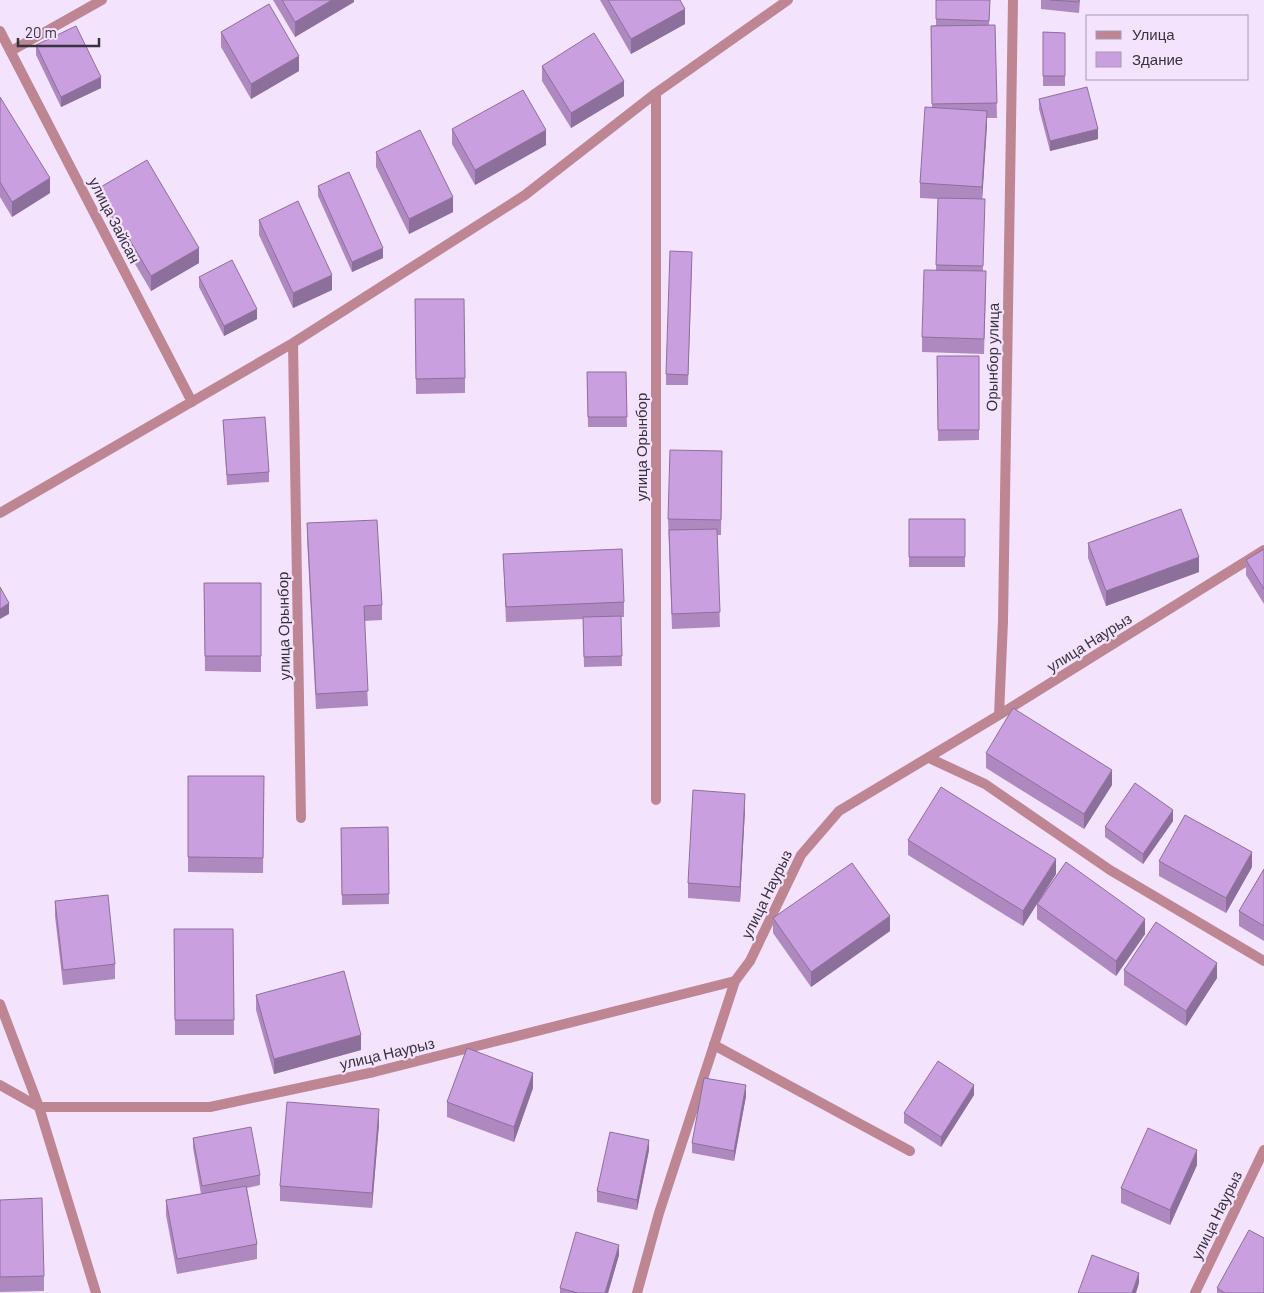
<svg xmlns="http://www.w3.org/2000/svg" width="1264" height="1293" font-family="Barlow,sans-serif">
<style>
.lines{fill:none;stroke-linecap:round;stroke-linejoin:round}
.service{stroke:#be8593;stroke-width:10}
.minor{stroke:#be8593;stroke-width:10}
.wall{fill:#ad89c0}
.shaded-wall{fill:#8d6f9c}
.building{fill:#c99fdf;stroke:#8d6f9c}
.labels{text-anchor:middle;dominant-baseline:central;stroke-width:4.5;stroke-linejoin:round;paint-order:stroke}
.street-label{font-size:15px;fill:#38323c;stroke:#f3e3fc}
</style>
<rect width="100%" height="100%" fill="#f3e3fc"/>
<g class="lines">
<!-- service -->
<path class="service" d="M714 1045 910 1151"/>
<!-- minor -->
<path class="minor" d="M0 31 192 402
M11 51 102 0
M293 343 301 818
M0 513 293 343 525 195 656 93 788 0
M999 715 1003 621 1013 0
M929 758 985 784 1110 870 1264 961
M656 800V93
M0 1004 39 1107 96 1293
M0 1085 39 1107H210L374 1072 735 981
M637 1293 659 1213 735 981 750 961 801 855 839 811 999 715 1264 550
M1195 1293 1264 1150"/>
</g>
<!-- wall -->
<path class="wall" d="M273 0H354V2L295 37Z
M600 0H680L685 24 631 54Z
M936 0H990L989 25H995L997 118H987L982 199 983 271 986 286 984 354 922 352V337L936 270 938 199 920 198V183L932 107 931 26 936 25Z
M1041 0H1080L1079 13 1041 9Z
M221 32 299 71 251 99 221 47Z
M1043 32 1065 33V86H1043Z
M36 45 101 88 61 107 36 55Z
M542 66 624 96 571 128 542 81Z
M0 97 50 193 12 217 0 197Z
M1039 99 1098 139 1050 151 1039 109Z
M452 129 546 145 475 185 452 144Z
M376 152 453 212 409 234 376 167Z
M318 186 383 258 352 272 318 196Z
M99 188 199 263 151 291 99 203Z
M259 220 332 290 293 308 259 235Z
M692 262 688 385H666V374Z
M199 277 257 319 224 336 199 287Z
M415 299 465 378V393L416 394Z
M937 356H979V440L938 441Z
M587 372H626L627 427H588Z
M223 420 269 472V482L227 485Z
M722 451 721 535H717L720 627 672 629 668 519Z
M909 519H965V567H909Z
M307 523 382 605V620L364 621 368 706 316 709 307 538Z
M1088 543 1199 572 1106 606 1088 558Z
M1264 549V604L1246 575V560Z
M503 554 624 602V617H621L622 666 584 667 583 619 506 622Z
M204 583H261V672L205 671Z
M986 753 1112 785 1084 829 986 768Z
M188 776H264L263 873 188 872Z
M745 809 740 902 688 898V883Z
M1173 821 1143 864 1105 837V827Z
M388 827 389 904 342 905 341 828Z
M908 840 1056 874 1040 899 1145 934 1116 976 1037 919V904L1023 926 908 855Z
M1159 861 1252 867 1226 913 1159 876Z
M1264 869V941L1239 926V911Z
M55 901 115 964V979L63 985 55 916Z
M773 918 890 931 811 987 773 933Z
M174 929H233L234 1035H175Z
M1124 970 1217 978 1186 1026 1124 985Z
M256 995 361 1050 274 1074 256 1010Z
M533 1088 514 1142 447 1117V1102Z
M974 1095 941 1147 904 1123V1113Z
M746 1096 734 1161 692 1153V1143Z
M379 1124 372 1208 280 1201V1186Z
M193 1138 260 1175V1185L247 1188 257 1244V1259L177 1274 166 1215V1200L201 1194 193 1148Z
M649 1150 637 1210 597 1202V1191Z
M1197 1165 1170 1225 1121 1203V1188Z
M0 1200 44 1276V1291L0 1292Z
M619 1255 608 1293H560V1288Z
M1217 1288 1264 1293H1217Z"/>
<!-- shaded-wall -->
<path class="shaded-wall" d="M332 0H354V2L295 37V22Z
M685 9V24L631 54V39Z
M299 56V71L251 99V84Z
M101 77V88L61 107V97Z
M624 81V96L571 128V113Z
M987 111V126L982 202V187Z
M1098 129V139L1050 151V141Z
M546 130V145L475 185V170Z
M50 178V193L12 217V202Z
M453 197V212L409 234V219Z
M199 248V263L151 291V276Z
M383 248V258L352 272V262Z
M332 275V290L293 308V293Z
M257 309V319L224 336V326Z
M1199 557V572L1106 606V591Z
M9 603V614L0 619V609Z
M1112 770V785L1084 829V814Z
M745 794V809L740 902V887Z
M1173 810V821L1143 864V854Z
M1252 852V867L1226 913V898Z
M1056 859V874L1023 926V911Z
M890 916V931L811 987V972Z
M1145 919V934L1116 976V961Z
M1217 963V978L1186 1026V1011Z
M361 1035V1050L274 1074V1059Z
M533 1073V1088L514 1142V1127Z
M746 1085V1096L734 1161V1151Z
M974 1085V1095L941 1147V1137Z
M379 1109V1124L372 1208V1193Z
M649 1140V1150L637 1210V1200Z
M1197 1150V1165L1170 1225V1210Z
M619 1245V1255L608 1293H605Z
M1139 1273V1283L1136 1293H1132Z"/>
<!-- building -->
<path class="building" d="M282 0H332L295 22Z
M608 0H680L685 9 631 39Z
M936 0H990L989 21 936 19Z
M1050 0H1079V2Z
M269 4 299 56 251 84 221 32Z
M995 25 997 103 932 104 931 26Z
M76 26 101 77 61 97 36 45Z
M1043 32 1065 33V76H1043Z
M594 33 624 81 571 113 542 66Z
M1087 87 1098 129 1050 141 1039 99Z
M523 90 546 130 475 170 452 129Z
M0 97 50 178 12 202 0 182Z
M925 107 987 111 982 187 920 183Z
M420 130 453 197 409 219 376 152Z
M147 160 199 248 151 276 99 188Z
M349 172 383 248 352 262 318 186Z
M938 198 985 199 983 266 936 265Z
M298 201 332 275 293 293 259 220Z
M670 251 692 252 688 375 666 374Z
M232 260 257 309 224 326 199 277Z
M924 270 986 271 984 339 922 337Z
M415 299H464L465 378 416 379Z
M937 356H979V430H938Z
M587 372H626L627 417H588Z
M265 417 269 472 227 475 223 420Z
M670 450 722 451 721 520 668 519Z
M1181 509 1199 557 1106 591 1088 543Z
M909 519H965V557H909Z
M377 520 382 605 364 606 368 691 316 694 307 523Z
M717 529 720 612 672 614 669 530Z
M622 549 624 602 506 607 503 554Z
M1264 549V589L1246 560Z
M204 583H261V656H205Z
M0 587 9 603 0 609Z
M621 616 622 656 584 657 583 617Z
M1013 708 1112 770 1084 814 986 753Z
M188 776H264L263 858 188 857Z
M1135 783 1173 810 1143 854 1105 827Z
M941 787 1056 859 1023 911 908 840Z
M693 790 745 794 740 887 688 883Z
M1185 815 1252 852 1226 898 1159 861Z
M388 827 389 894 342 895 341 828Z
M1066 862 1145 919 1116 961 1037 904Z
M852 863 890 916 811 972 773 918Z
M1264 869V926L1239 911Z
M108 895 115 964 63 970 55 901Z
M1156 922 1217 963 1186 1011 1124 970Z
M174 929H233L234 1020H175Z
M344 971 361 1035 274 1059 256 995Z
M467 1048 533 1073 514 1127 447 1102Z
M938 1061 974 1085 941 1137 904 1113Z
M704 1078 746 1085 734 1151 692 1143Z
M287 1102 379 1109 372 1193 280 1186Z
M251 1127 260 1175 202 1186 193 1138Z
M1148 1128 1197 1150 1170 1210 1121 1188Z
M610 1132 649 1140 637 1200 597 1191Z
M246 1186 257 1244 177 1259 166 1200Z
M42 1198 44 1276 0 1277V1200Z
M1249 1230 1264 1238V1293H1225L1217 1288Z
M576 1232 619 1245 605 1293H578L560 1288Z
M1092 1255 1139 1273 1132 1293H1078Z"/>
<g class="labels">
<!-- street labels -->
<g class="street-label">
<text transform="translate(115 220) rotate(63)">улица Зайсан</text>
<text transform="translate(992 357) rotate(-89)">Орынбор улица</text>
<text transform="translate(641 447) rotate(-90)">улица Орынбор</text>
<text transform="translate(283 626) rotate(-91)">улица Орынбор</text>
<text transform="translate(1089 642) rotate(-32)">улица Наурыз</text>
<text transform="translate(766 894) rotate(-64)">улица Наурыз</text>
<text transform="translate(387 1053) rotate(-13)">улица Наурыз</text>
<text transform="translate(1216 1215) rotate(-64)">улица Наурыз</text>
</g>
</g>
<!-- legend -->
<rect x="1086" y="15" width="162" height="65" fill="#f3e3fc" stroke="#a89caf"/>
<rect x="1096" y="31" width="25" height="8" fill="#be8593" stroke="#a89caf"/>
<text x="1132" y="40" font-size="15" fill="#38323c">Улица</text>
<rect x="1096" y="52" width="25" height="15" fill="#c99fdf" stroke="#a89caf"/>
<text x="1132" y="65" font-size="15" fill="#38323c">Здание</text>
<!-- scale -->
<path d="M18 38v8h81v-8" fill="none" stroke="#38323c" stroke-width="2.5"/>
<text x="25" y="38" font-size="15" fill="#38323c" stroke="#f3e3fc" stroke-width="4" paint-order="stroke">20 m</text>
</svg>
